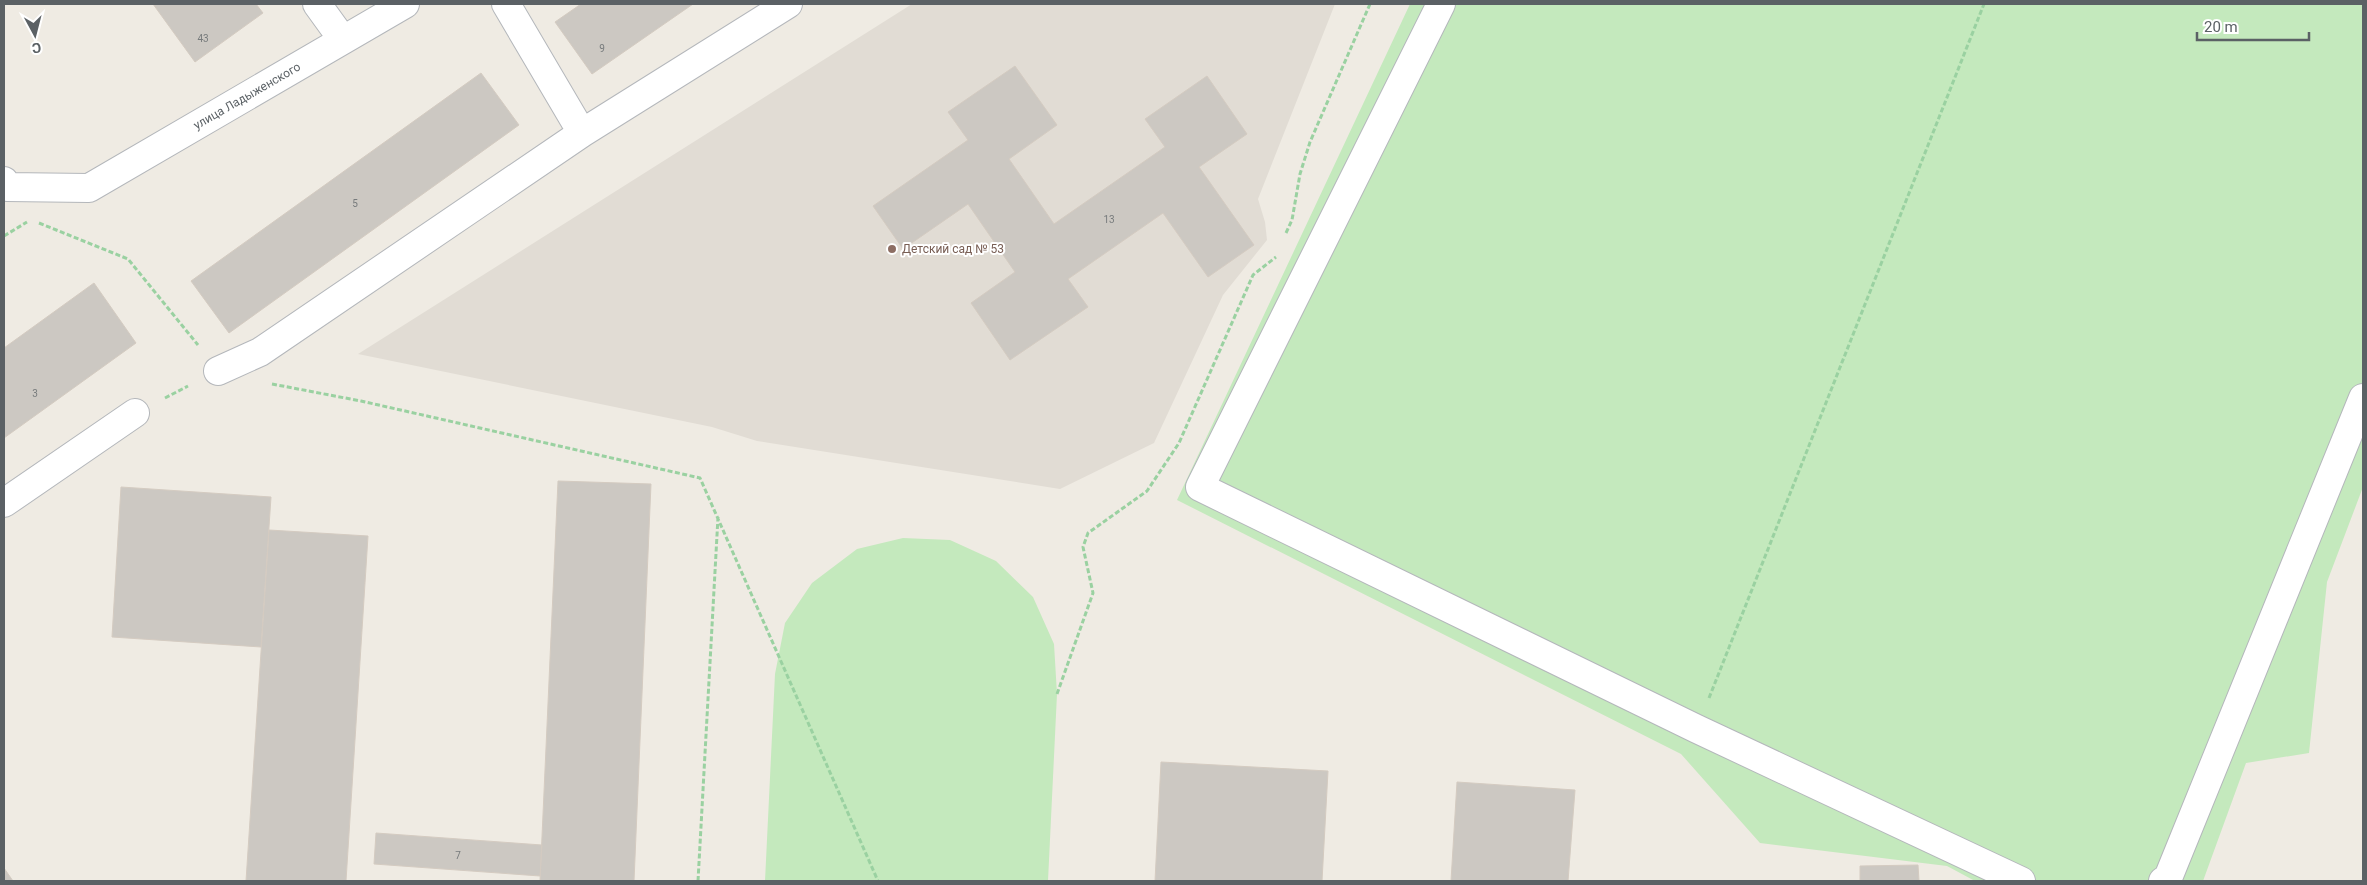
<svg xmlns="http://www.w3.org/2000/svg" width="2367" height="885" font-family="Roboto,sans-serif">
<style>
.education{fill:#e1dcd4}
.green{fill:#c4e9bd}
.building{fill:#ccc8c2;stroke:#d4cbc1}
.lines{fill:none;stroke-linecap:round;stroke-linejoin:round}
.minor-casing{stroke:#b4b7bb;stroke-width:30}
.path{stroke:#9ad1a1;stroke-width:3;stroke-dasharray:5 2.5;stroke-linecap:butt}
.minor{stroke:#fff;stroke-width:28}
.education-dot{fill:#8d6e63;stroke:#fff;stroke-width:2}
.labels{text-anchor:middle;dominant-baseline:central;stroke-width:4;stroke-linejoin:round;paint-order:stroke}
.number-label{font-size:10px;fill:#777b7c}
.street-label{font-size:12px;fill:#5b6165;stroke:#fff}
.education-label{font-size:12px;fill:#785e54;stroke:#fff;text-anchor:start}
</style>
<rect width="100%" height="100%" fill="#efebe3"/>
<!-- education -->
<path class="education" d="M912 4H1335L1258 199 1265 222 1267 240 1223 295 1154 443 1060 489 757 441 712 427 358 354Z"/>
<!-- green -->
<path class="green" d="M1410 4H2363V487L2327 582 2309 753 2246 763 2203 881H1975L1947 866 1760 843 1681 754 1177 500Z
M903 538 950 540 996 561 1033 597 1054 644 1057 694 1048 881H765L775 674 785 623 812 583 857 549Z"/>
<!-- building -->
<path class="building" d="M153 4H256L263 13 195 62Z
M581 4H693L592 74 555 22Z
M1015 66 1057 125 1009 159 1054 224 1165 147 1145 119 1207 76 1247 134 1199 167 1254 245 1208 277 1163 213 1068 279 1088 307 1010 360 971 303 1015 272 968 204 903 249 873 206 968 140 948 112Z
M481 73 519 125 229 333 191 281Z
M94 283 136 343 4 438V348Z
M558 481 651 484 634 881H540Z
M121 487 271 497 261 647 112 637Z
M269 530 368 536 346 881H246Z
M1161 762 1328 771 1322 881H1155Z
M1457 782 1575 790 1568 881H1451Z
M376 833 542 845 540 876 374 864Z
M1918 865 1919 881H1860V866Z
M4 868 13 881H4Z"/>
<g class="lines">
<!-- minor casing -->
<g class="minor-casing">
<path id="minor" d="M317 4 343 40
M506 4 582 133 788 4
M1441 4 1200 487 1697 729 2021 881
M4 181 7 187 89 188 405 4
M218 371 260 352 582 133
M4 503 135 413
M2163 881 2168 878 2363 398"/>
</g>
<!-- path -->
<path class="path" d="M39 223 128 259 198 345
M1286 233 1292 220 1300 174 1310 142 1370 4
M4 236 27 222
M272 384 361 401 700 478 878 881
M165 398 188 386
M1057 694 1093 593 1083 547 1088 533 1147 491 1179 443 1253 275 1276 257
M1709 698 1984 4
M698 881 718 517"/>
<!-- minor -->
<use href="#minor" class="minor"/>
</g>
<!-- markers -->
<circle class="education-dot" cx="892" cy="249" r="5"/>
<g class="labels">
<!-- number labels -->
<g class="number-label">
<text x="203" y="38">43</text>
<text x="602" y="48">9</text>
<text x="355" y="203">5</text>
<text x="1109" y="219">13</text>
<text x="35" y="393">3</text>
<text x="458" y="855">7</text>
</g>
<!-- street labels -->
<g class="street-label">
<text transform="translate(247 96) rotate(-30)">улица Ладыженского</text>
</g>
<!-- education labels -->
<g class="education-label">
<text x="902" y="249">Детский сад № 53</text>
</g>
</g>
<!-- border -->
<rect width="2367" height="885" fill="none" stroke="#5b6165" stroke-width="10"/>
<!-- north arrow -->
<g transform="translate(35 35) rotate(173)" stroke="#ffffff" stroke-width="4" paint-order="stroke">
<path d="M0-4L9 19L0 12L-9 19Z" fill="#5b6165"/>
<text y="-8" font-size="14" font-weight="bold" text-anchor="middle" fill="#5b6165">С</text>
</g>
<!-- scale -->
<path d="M2197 32v8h112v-8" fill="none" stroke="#5b6165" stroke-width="2.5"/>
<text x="2204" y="32" font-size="15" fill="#5b6165" stroke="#ffffff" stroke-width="4" paint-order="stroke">20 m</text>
</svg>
